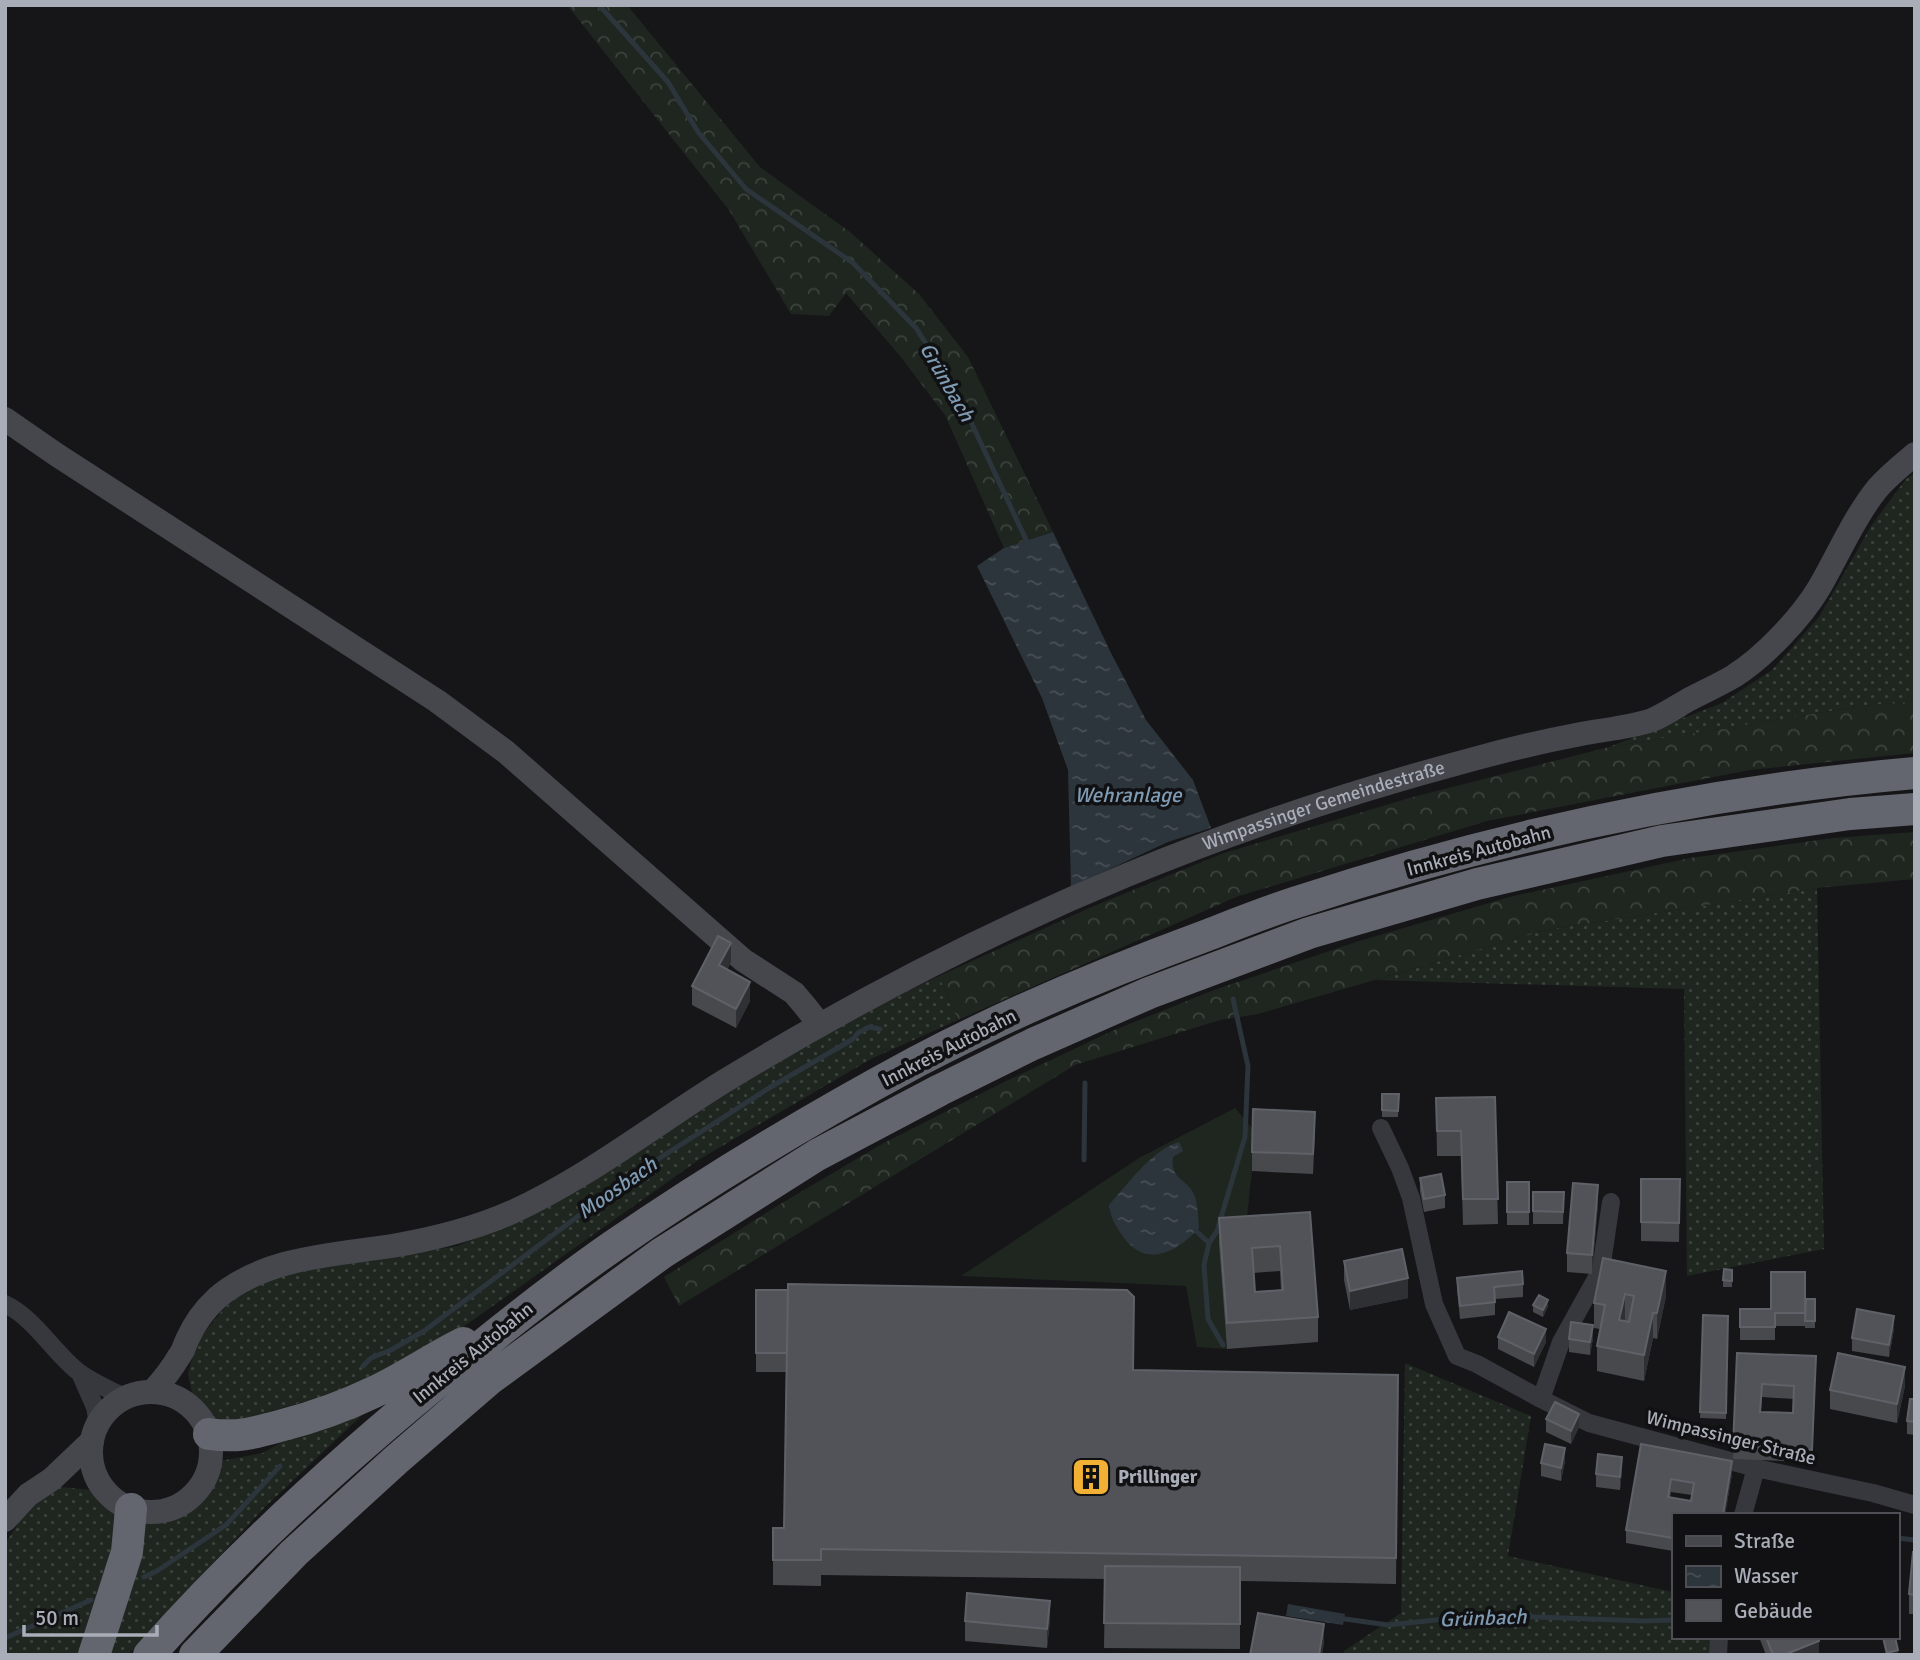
<svg xmlns="http://www.w3.org/2000/svg" width="1920" height="1660" font-family="Signika,sans-serif">
<style>
.grass{fill:url(#grass-dots)}
.forest{fill:url(#forest-crowns)}
.garden{fill:#1e261f}
.water{fill:url(#water-ripples)}
.lines{fill:none;stroke-linecap:round;stroke-linejoin:round}
.stream{stroke:#2c353c;stroke-width:5}
.street{stroke:#37383d;stroke-width:18}
.secondary{stroke:#45474d;stroke-width:24}
.highway{stroke:#63666e;stroke-width:32}
.wall{fill:#47494d;fill-rule:evenodd}
.shaded-wall{fill:#2f3033}
.building{fill:#525359;stroke:#5f6168;stroke-width:2;fill-rule:evenodd}
.labels{text-anchor:middle;dominant-baseline:central;stroke-width:7;stroke-linejoin:round;paint-order:stroke}
.street-label{font-size:19px;fill:#a8adb8;stroke:#111113}
.poi-label{font-size:19px;font-weight:bold;fill:#a8adb8;stroke:#111113;text-anchor:start}
.water-label{font-size:21px;font-style:italic;fill:#7f9bb3;stroke:#111113}
</style>
<defs>
<pattern id="grass-dots" width="8" height="8" patternUnits="userSpaceOnUse" patternTransform="scale(1.75)"><rect width="8" height="8" fill="#1e261f"/><path d="M2 2h.1M6 6h.1" fill="none" stroke="#3c433d" stroke-width="1.8" stroke-linecap="round"/></pattern>
<pattern id="forest-crowns" width="20" height="18" patternUnits="userSpaceOnUse" patternTransform="scale(1.75)"><rect width="20" height="18" fill="#1e261f"/><path d="M2 6a3 3 0 1 1 6 0M12 15a3 3 0 1 1 6 0" fill="none" stroke="#3c433d"/></pattern>
<pattern id="water-ripples" width="26" height="14" patternUnits="userSpaceOnUse" patternTransform="scale(1.75)"><rect width="26" height="14" fill="#2c353c"/><path d="M2 4q2-2 4 0t4 0M15 11q2-2 4 0t4 0" fill="none" stroke="#485056"/></pattern>
</defs>
<rect width="100%" height="100%" fill="#161618"/>
<!-- grass -->
<path class="grass" d="M1915 473V701L1862 706 1609 747 1722 703 1772 670 1819 617 1871 526 1906 479Z
M1817 888 1824 1249 1687 1276 1684 989 1375 980 1546 930Z
M939 976 958 1020 871 1059 700 1159 456 1332 353 1394 303 1402 271 1411 246 1430 219 1428 194 1402 188 1374 196 1343 225 1307 263 1278 457 1246 519 1221 621 1162 738 1087 850 1019Z
M1405 1363 1531 1416 1508 1556 1673 1592V1637H1714V1655H1343L1344 1651 1401 1613Z
M355 1409 361 1416 264 1508 128 1655H104L141 1520C171 1519 193 1514 211 1488 215 1480 217 1469 220 1461L263 1453 295 1434Z
M61 1487 92 1490 112 1508 121 1531 85 1655H5V1544L28 1508Z"/>
<!-- forest -->
<path class="forest" d="M567 5H627L760 167 850 232 919 294 968 357 1053 532 1004 548 945 415 900 356 846 293 829 316 791 314 729 210Z
M1915 701V753L1750 770 1487 821 1236 897 958 1020 939 976 1094 906 1224 853 1413 797 1609 747 1862 706Z
M1915 832V879L1817 888 1546 930 1258 1014 1220 1020 1075 1065 679 1306 664 1277 777 1206 882 1144 1000 1084 1112 1031 1214 990 1359 941 1513 896 1690 858 1833 838Z"/>
<!-- garden -->
<path class="garden" d="M1235 1108 1253 1129 1252 1171 1245 1236 1219 1244 1227 1349 1197 1347 1186 1286 961 1276 1139 1158Z"/>
<!-- water -->
<path class="water" d="M1053 532 1111 653 1146 720 1193 780 1211 828 1168 842 1071 887 1068 770 1042 698 977 566 1004 548Z
M1179 1142 1183 1151 1173 1157C1170 1180 1186 1178 1194 1194 1198 1204 1198 1217 1199 1228 1177 1252 1145 1270 1122 1235 1115 1225 1111 1218 1109 1205 1127 1185 1153 1149 1179 1142Z
M1288 1604 1345 1614 1343 1625 1286 1616Z"/>
<g class="lines">
<!-- stream -->
<path class="stream" d="M599 5 668 82 698 132 746 189 853 263 916 328 958 394 1028 544
M1084 1160 1085 1083
M1196 1231 1209 1243
M1223 1345 1208 1319 1204 1265 1209 1243 1217 1231 1245 1137 1248 1066 1233 999
M363 1366 371 1358 391 1350 424 1331 632 1176 769 1088 853 1039 858 1033 869 1027 880 1029
M1897 1538 1915 1540
M144 1577 157 1571 226 1525 280 1466
M1338 1618 1388 1625 1485 1615 1645 1621 1673 1620
M5 1638 91 1600"/>
<!-- street -->
<path class="street" d="M1381 1128 1400 1168 1411 1198 1434 1304 1457 1356 1477 1364 1541 1399 1589 1423 1756 1468 1873 1493 1915 1505
M5 1304C36 1319 54 1354 81 1374 94 1383 110 1390 124 1397
M80 1373 95 1407 98 1424
M1541 1399 1561 1342 1597 1277 1602 1263 1611 1202
M1743 1515 1756 1468
M1718 1655 1719 1637"/>
<!-- secondary -->
<g class="secondary">
<path d="M5 419 57 455 437 701 506 752 743 960 794 993 805 1006 820 1025"/>
<path id="s1" d="M153 1391C162 1381 171 1370 178 1358 185 1348 182 1351 187 1340 194 1324 204 1310 217 1298 265 1257 333 1255 392 1246 433 1239 474 1229 512 1212 585 1179 654 1125 723 1082 852 1003 987 933 1127 875 1238 829 1354 791 1470 760 1506 750 1544 741 1581 734 1602 730 1632 727 1652 720 1664 715 1676 707 1688 700 1703 692 1719 685 1734 676 1764 657 1801 618 1819 588 1837 557 1855 516 1877 489 1887 477 1902 465 1915 454"/>
<circle cx="151" cy="1452" r="60"/>
<path d="M5 1520 28 1495 52 1479 92 1441"/>
</g>
<!-- highway -->
<path class="highway" d="M209 1434C239 1438 254 1433 283 1425 314 1417 345 1406 374 1392 404 1378 433 1358 463 1343
M94 1655 127 1552 131 1509
M149 1655C241 1551 345 1457 452 1370 504 1327 557 1285 613 1246 710 1179 812 1118 916 1062 1009 1013 1107 972 1205 936 1236 924 1268 911 1300 901 1499 836 1706 791 1915 773
M195 1655 294 1553 396 1460 491 1378 662 1253 817 1155 940 1090 1033 1044 1149 993 1309 933 1477 884 1662 841 1850 814 1915 809"/>
</g>
<!-- wall -->
<path class="wall" d="M731 962 727 970 750 1001 736 1028 692 1005V986Z
M1382 1094H1399L1398 1117H1382Z
M1495 1097 1498 1224 1463 1225 1461 1156H1437L1436 1098Z
M1315 1131 1313 1174 1252 1171V1152Z
M1420 1178 1445 1195V1208L1424 1212 1420 1191Z
M1641 1179H1680L1679 1242 1641 1241Z
M1507 1182H1529V1225H1507Z
M1533 1192H1564L1563 1224H1533Z
M1598 1204 1592 1274 1567 1272V1253Z
M1310 1212 1318 1317V1342L1227 1349 1219 1244V1218ZM1280 1271 1281 1291 1255 1292 1253 1273Z
M1603 1258 1666 1296 1657 1339 1653 1338 1644 1381 1597 1371V1346L1600 1329 1594 1328V1303Z
M1344 1261 1408 1298 1350 1310 1344 1280Z
M1732 1270V1287H1723V1280Z
M1805 1272V1321L1815 1299V1328H1805V1326H1775V1340H1740V1309H1771Z
M1457 1278 1523 1284V1297L1495 1299V1315L1460 1319 1457 1290Z
M756 1290 1133 1370 1398 1375 1396 1584 1240 1581V1649L1104 1648 1105 1579 821 1575V1586L773 1585V1528H784L786 1372H756Z
M1533 1305 1548 1306 1543 1317 1533 1312Z
M1703 1315 1728 1316 1726 1419 1700 1418Z
M1894 1329 1889 1357 1852 1351V1338Z
M1498 1337 1546 1342 1534 1367 1498 1349Z
M1593 1338 1590 1355 1569 1352V1339Z
M1737 1353 1816 1356 1812 1462 1733 1459ZM1762 1397 1794 1399 1793 1413 1761 1412Z
M1905 1386 1897 1423 1830 1409V1390Z
M1915 1399V1435L1907 1434V1421Z
M1546 1419 1579 1427 1571 1444 1546 1432Z
M1641 1444 1732 1474 1725 1515H1673V1551L1626 1543V1530ZM1671 1492 1692 1495 1691 1501 1670 1497Z
M1565 1461 1561 1481 1541 1476V1463Z
M1622 1470 1620 1490 1596 1487V1474Z
M1915 1552V1614H1909V1594Z
M1050 1620 1047 1648 965 1641V1621Z
M1759 1637H1818L1819 1655H1766Z
M1882 1637H1895L1898 1655H1886Z"/>
<!-- shaded-wall -->
<path class="shaded-wall" d="M731 943V962L719 985V965Z
M750 982V1001L736 1028V1009Z
M1598 1185V1204L1592 1274V1255Z
M1666 1271V1296L1657 1339V1313Z
M1408 1278V1298L1350 1310V1291Z
M1625 1294V1319L1619 1345V1320Z
M1548 1300V1306L1543 1317V1310Z
M1653 1313V1338L1644 1381V1355Z
M1894 1316V1329L1889 1357V1345Z
M1593 1325V1338L1590 1355V1342Z
M1546 1329V1342L1534 1367V1354Z
M1905 1367V1386L1897 1423V1404Z
M1579 1414V1427L1571 1444V1431Z
M1565 1448V1461L1561 1481V1468Z
M1622 1457V1470L1620 1490V1477Z
M1732 1461V1474L1725 1515H1723Z
M1050 1601V1620L1047 1648V1629Z
M1324 1624V1644L1322 1655H1319Z
M1819 1641V1655H1784Z
M1898 1650V1655H1887V1653Z"/>
<!-- building -->
<path class="building" d="M718 936 731 943 719 965 750 982 736 1009 692 986Z
M1382 1094H1399L1398 1111 1382 1110Z
M1495 1097 1498 1199H1463L1461 1131H1437L1436 1098Z
M1253 1109 1315 1112 1313 1154 1252 1152Z
M1441 1174 1445 1195 1424 1199 1420 1178Z
M1641 1179H1680L1679 1223 1641 1222Z
M1507 1182H1529V1212H1507Z
M1573 1183 1598 1185 1592 1255 1567 1253Z
M1533 1192H1564L1563 1212 1533 1211Z
M1310 1212 1318 1317 1227 1323 1219 1218ZM1280 1246 1283 1290 1255 1292 1252 1248Z
M1402 1249 1408 1278 1350 1291 1344 1261Z
M1603 1258 1666 1271 1657 1313H1653L1644 1355 1597 1346 1605 1305 1594 1303ZM1625 1294 1634 1296 1629 1322 1619 1320Z
M1724 1269 1732 1270V1281L1723 1280Z
M1522 1271 1523 1284 1494 1287 1495 1302 1460 1306 1457 1278Z
M1771 1272H1805V1313H1775V1327H1740V1309H1771Z
M788 1284 1127 1290 1134 1297 1133 1370 1398 1375 1396 1558 821 1549V1560H773V1528H784Z
M756 1290H788L787 1353H756Z
M1539 1295 1548 1300 1543 1310 1533 1305Z
M1806 1299H1815V1321H1805Z
M1857 1309 1894 1316 1889 1345 1852 1338Z
M1509 1312 1546 1329 1534 1354 1498 1337Z
M1703 1315 1728 1316 1726 1413 1700 1412Z
M1571 1322 1593 1325 1590 1342 1569 1339Z
M1737 1353 1816 1356 1812 1450 1733 1446ZM1762 1384 1794 1386 1793 1413 1760 1412Z
M1838 1353 1905 1367 1897 1404 1830 1390Z
M1910 1399H1915V1422L1907 1421Z
M1555 1402 1579 1414 1571 1431 1546 1419Z
M1545 1444 1565 1448 1561 1468 1541 1463Z
M1641 1444 1732 1461 1723 1515H1673V1538L1626 1530ZM1671 1479 1694 1483 1691 1501 1668 1497Z
M1598 1454 1622 1457 1620 1477 1596 1474Z
M1913 1552H1915V1595L1909 1594Z
M1105 1566 1240 1567V1624L1104 1623Z
M967 1593 1050 1601 1047 1629 965 1621Z
M1258 1613 1324 1624 1319 1655H1250Z
M1766 1637H1818L1819 1641 1784 1655H1773Z
M1883 1637H1895L1898 1650 1887 1653Z"/>
<!-- icons -->
<defs>
<g id="building-square" transform="scale(2.0125)"><rect x="-9" y="-9" width="18" height="18" rx="4" fill="#f2b134" stroke="#111113"/><path d="M-4-6H4V6H1V3H-1V6H-4ZM-2.5-4.3h1.7v1.8h-1.7ZM.8-4.3h1.7v1.8H.8ZM-2.5-1h1.7V.8h-1.7ZM.8-1h1.7V.8H.8Z" fill="#111"/></g>
</defs>
<g fill-rule="evenodd">
<use href="#building-square" x="1091" y="1477"/>
</g>
<g class="labels">
<!-- street labels -->
<g class="street-label">
<text stroke="none"><textPath href="#s1" startOffset="1335">Wimpassinger Gemeindestraße</textPath></text>
<text transform="translate(1479 851) rotate(-15)">Innkreis Autobahn</text>
<text transform="translate(949 1048) rotate(-27)">Innkreis Autobahn</text>
<text transform="translate(473 1353) rotate(-39)">Innkreis Autobahn</text>
<text transform="translate(1731 1438) rotate(14)">Wimpassinger Straße</text>
</g>
<!-- poi labels -->
<g class="poi-label">
<text x="1118" y="1477">Prillinger</text>
</g>
<!-- water labels -->
<g class="water-label">
<text transform="translate(947 382) rotate(60)">Grünbach</text>
<text x="1128" y="795">Wehranlage</text>
<text transform="translate(617 1188) rotate(-35)">Moosbach</text>
<text transform="translate(1483 1618) rotate(-2)">Grünbach</text>
</g>
</g>
<!-- border -->
<rect width="1920" height="1660" fill="none" stroke="#a8adb8" stroke-width="14"/>
<!-- legend -->
<rect x="1672" y="1513" width="228" height="126" fill="#111113" stroke="#4d4f55" stroke-width="2"/>
<rect x="1686" y="1536" width="35" height="10" fill="#45474d" stroke="#4d4f55" stroke-width="2"/>
<text x="1734" y="1548" font-size="21" fill="#a8adb8">Straße</text>
<rect x="1686" y="1566" width="35" height="21" fill="url(#water-ripples)" stroke="#4d4f55" stroke-width="2"/>
<text x="1734" y="1583" font-size="21" fill="#a8adb8">Wasser</text>
<rect x="1686" y="1600" width="35" height="21" fill="#525359" stroke="#4d4f55" stroke-width="2"/>
<text x="1734" y="1618" font-size="21" fill="#a8adb8">Gebäude</text>
<!-- scale -->
<path d="M24 1625v10h133v-10" fill="none" stroke="#a8adb8" stroke-width="3.5"/>
<text x="35" y="1625" font-size="21" fill="#a8adb8" stroke="#111113" stroke-width="5" paint-order="stroke">50 m</text>
</svg>
